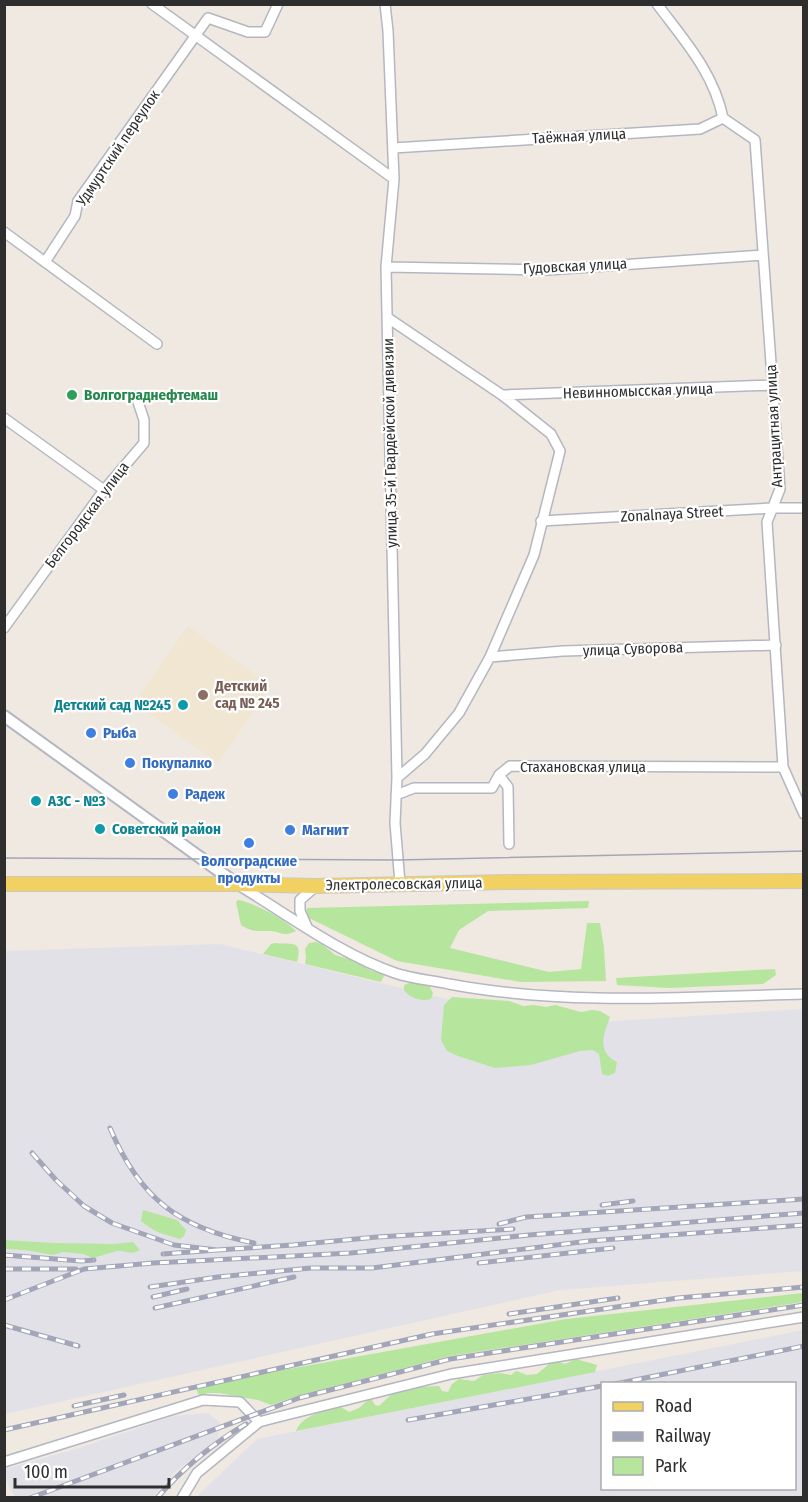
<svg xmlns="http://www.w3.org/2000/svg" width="808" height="1502" font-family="'Fira Sans Condensed',sans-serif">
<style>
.industrial{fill:#e3e1e8;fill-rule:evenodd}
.education{fill:#f0e6d1}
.green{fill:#b6e59e}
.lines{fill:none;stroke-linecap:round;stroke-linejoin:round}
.minor-casing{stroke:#b4b7c1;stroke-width:12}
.tertiary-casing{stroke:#b4b7c1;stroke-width:14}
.primary-casing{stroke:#c9c9c9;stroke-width:16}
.minor{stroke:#fff;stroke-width:9}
.tertiary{stroke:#fff;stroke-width:10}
.primary{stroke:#f2d163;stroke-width:14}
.tram{stroke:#a3a6b8;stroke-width:1.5}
.rail-casing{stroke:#a3a6b8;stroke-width:5}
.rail{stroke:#fff;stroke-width:3;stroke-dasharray:9;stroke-linecap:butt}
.leisure-dot{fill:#2e9e5b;stroke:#fff;stroke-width:2}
.education-dot{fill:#8d6e63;stroke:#fff;stroke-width:2}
.culture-dot{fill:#0f9aa8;stroke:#fff;stroke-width:2}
.shop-dot{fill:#3f7fe0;stroke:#fff;stroke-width:2}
.labels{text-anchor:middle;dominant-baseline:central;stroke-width:4.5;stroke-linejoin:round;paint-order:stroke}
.street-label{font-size:15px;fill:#2e2e2e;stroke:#fff}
.leisure-label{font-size:15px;font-weight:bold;fill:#27864d;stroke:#fff;text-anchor:start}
.education-label{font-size:15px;font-weight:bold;fill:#785e54;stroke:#fff;text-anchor:start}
.culture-label{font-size:15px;font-weight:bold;fill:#0d838f;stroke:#fff;text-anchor:start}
.shop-label{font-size:15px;font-weight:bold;fill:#366cbe;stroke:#fff;text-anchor:start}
</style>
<rect width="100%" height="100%" fill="#efe9e1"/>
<!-- industrial -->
<path class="industrial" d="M220 944 553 1025 803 1009V1271L560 1290 5 1414 4 951Z
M803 1330V1497L195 1498 257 1439ZM602 1384H794V1488H602Z
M208 1413 221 1423 217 1440 175 1472 153 1497H15L5 1478V1469L76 1449 173 1416Z"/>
<!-- education -->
<path class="education" d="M188 626 271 686 218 763 134 703Z"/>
<!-- green -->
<path class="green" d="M238 900C253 902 286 920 296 931 282 938 282 931 269 931 256 931 252 932 241 925L236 902Z
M589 901 588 908 488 911 459 930 450 948 549 972 581 969 587 923H600L604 948 606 981 521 982 397 961 305 916 307 908Z
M316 942 322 944 335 955 357 961 372 971 385 974 381 982 305 964 306 957 305 949 309 943Z
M275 943C292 945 303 939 297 962L263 954 271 944Z
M775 969 776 975 763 984 669 988 617 985 616 978Z
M412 982 429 985 433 993 431 999C421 1002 410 998 404 990V985Z
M452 997 509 1001 523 1006 534 1005 546 1007 555 1005 581 1012 592 1010 600 1011 610 1017C604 1033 596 1052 617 1062L615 1073 608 1076 602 1074 599 1054 593 1050 580 1051 531 1065 495 1068 458 1056 447 1051 441 1040 444 1005Z
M143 1210 177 1220 186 1230 184 1236 180 1239C161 1233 157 1234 141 1221Z
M4 1240 54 1243 114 1244 133 1242 140 1250C131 1256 126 1250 117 1251 109 1253 101 1256 93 1258L83 1254 63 1252 53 1255 25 1250 5 1249Z
M803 1293V1302L450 1356 301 1395 271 1405 258 1400 219 1393H208L199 1396 195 1386 566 1319Z
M576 1359 597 1365 595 1372 296 1431C302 1415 325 1410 341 1407L349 1412 359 1408 368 1400H372L375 1405 379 1406 394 1392C409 1389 423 1386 439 1386L442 1391 448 1392 452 1384 459 1379 474 1381 483 1375 500 1373 511 1375 516 1371 527 1375 537 1374 549 1364 557 1361 565 1364Z"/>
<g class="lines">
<!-- minor casing -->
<g class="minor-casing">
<path id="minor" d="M152 4 394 179
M385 4 388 31 394 179 386 267 397 778 395 823 400 883
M657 4C684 40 714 73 723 118
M393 148 700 129 723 118 755 140 780 489 767 522 783 767 804 814
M4 232 157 344
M45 262 75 216 78 201 208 18 248 32H265L278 4
M386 267 548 270 763 255
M388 318 502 395 551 434 560 451 534 555 490 657 459 713 425 754 397 778
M502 395 773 385
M4 418 104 490
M541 521 772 508H804
M4 628 104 490 144 443V420L136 396
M490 657 563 651 776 645
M499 775 508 787 509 844
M396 795 414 788H492L499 775 510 766 783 767
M240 886C288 915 342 955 395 973 412 979 431 980 449 984 565 1006 686 997 804 994
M307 927 300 911V900L315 887
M4 1462 203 1400 240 1402 259 1422
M182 1498 197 1473 259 1422 274 1418 451 1374 804 1317"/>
</g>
<!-- tertiary casing -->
<g class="tertiary-casing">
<path id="tertiary" d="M4 716 237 884"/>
</g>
<!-- primary casing -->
<g class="primary-casing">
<path id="primary" d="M4 884H237L316 886 509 882 804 881"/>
</g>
<!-- minor -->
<use href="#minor" class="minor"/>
<!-- tertiary -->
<use href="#tertiary" class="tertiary"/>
<!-- primary -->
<use href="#primary" class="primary"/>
<!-- tram -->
<path class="tram" d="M4 858 398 860 804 851"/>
<!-- rail casing -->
<g class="rail-casing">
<path id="rail" d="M110 1128C140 1199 179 1228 254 1243
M32 1153 56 1180 84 1206 112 1223 174 1245 217 1250 163 1254
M602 1205 633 1201
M499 1224 526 1217 804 1199
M217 1250 293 1245 377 1237 513 1229
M4 1255 81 1261 94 1260
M479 1263 613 1248
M4 1269H76
M150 1287 218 1277 311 1268H372L589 1241 804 1225
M153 1297 187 1289
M4 1300 84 1269 153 1263 351 1253 529 1235 804 1213
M155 1308 294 1277
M509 1314 618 1298
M4 1325 78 1346
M615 1384 804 1346
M74 1406 124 1395
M408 1420 602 1386
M4 1430 432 1334 678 1298 804 1287
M30 1498 299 1398 450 1359 804 1305
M157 1498C183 1468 212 1444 246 1424"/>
</g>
<!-- rail -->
<use href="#rail" class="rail"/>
</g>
<!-- markers -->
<circle class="leisure-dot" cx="72" cy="395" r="6"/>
<circle class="education-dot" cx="203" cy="695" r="6"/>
<g class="culture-dot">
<circle cx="183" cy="705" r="6"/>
<circle cx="36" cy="801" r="6"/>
<circle cx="100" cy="829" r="6"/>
</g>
<g class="shop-dot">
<circle cx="91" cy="733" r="6"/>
<circle cx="130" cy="763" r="6"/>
<circle cx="173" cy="794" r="6"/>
<circle cx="290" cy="830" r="6"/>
<circle cx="249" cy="843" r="6"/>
</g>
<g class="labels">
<!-- street labels -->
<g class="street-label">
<text transform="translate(579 136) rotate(-3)">Таёжная улица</text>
<text transform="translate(118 148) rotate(-56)">Удмуртский переулок</text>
<text transform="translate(575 266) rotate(-3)">Гудовская улица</text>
<text transform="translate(638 391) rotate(-2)">Невинномысская улица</text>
<text transform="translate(774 426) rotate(-93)">Антрацитная улица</text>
<text transform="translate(390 443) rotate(-91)">улица 35-й Гвардейской дивизии</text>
<text transform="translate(672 514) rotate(-3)">Zonalnaya Street</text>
<text transform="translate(87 515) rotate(-53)">Белгородская улица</text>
<text transform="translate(633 649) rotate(-2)">улица Суворова</text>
<text x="583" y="767">Стахановская улица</text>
<text transform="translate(404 884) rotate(-1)">Электролесовская улица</text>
</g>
<!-- leisure labels -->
<g class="leisure-label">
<text x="84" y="395">Волгограднефтемаш</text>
</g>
<!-- education labels -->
<g class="education-label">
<text x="215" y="686">Детский<tspan x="215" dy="17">сад № 245</tspan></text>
</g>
<!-- culture labels -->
<g class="culture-label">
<text x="171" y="705" text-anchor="end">Детский сад №245</text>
<text x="48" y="801">АЗС - №3</text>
<text x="112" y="829">Советский район</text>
</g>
<!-- shop labels -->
<g class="shop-label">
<text x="103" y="733">Рыба</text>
<text x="142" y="763">Покупалко</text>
<text x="185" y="794">Радеж</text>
<text x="302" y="830">Магнит</text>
<text x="249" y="861" text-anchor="middle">Волгоградские<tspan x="249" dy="17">продукты</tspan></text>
</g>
</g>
<!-- border -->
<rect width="808" height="1502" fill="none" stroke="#2e2e2e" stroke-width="12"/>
<!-- legend -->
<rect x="601" y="1382" width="195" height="108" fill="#ffffff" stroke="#ababab" stroke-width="1.5"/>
<rect x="613" y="1402" width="30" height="9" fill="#f2d163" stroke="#ababab" stroke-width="1.5"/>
<text x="655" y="1412" font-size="18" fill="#2e2e2e">Road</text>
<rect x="613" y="1432" width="30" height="9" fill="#a3a6b8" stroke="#ababab" stroke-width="1.5"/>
<text x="655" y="1442" font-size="18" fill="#2e2e2e">Railway</text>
<rect x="613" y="1457" width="30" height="18" fill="#b6e59e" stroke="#ababab" stroke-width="1.5"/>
<text x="655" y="1472" font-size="18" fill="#2e2e2e">Park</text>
<!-- scale -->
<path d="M15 1478v9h154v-9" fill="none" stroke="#2e2e2e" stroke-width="3"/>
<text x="24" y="1478" font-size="18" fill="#2e2e2e" stroke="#ffffff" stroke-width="4.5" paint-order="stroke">100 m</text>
</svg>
